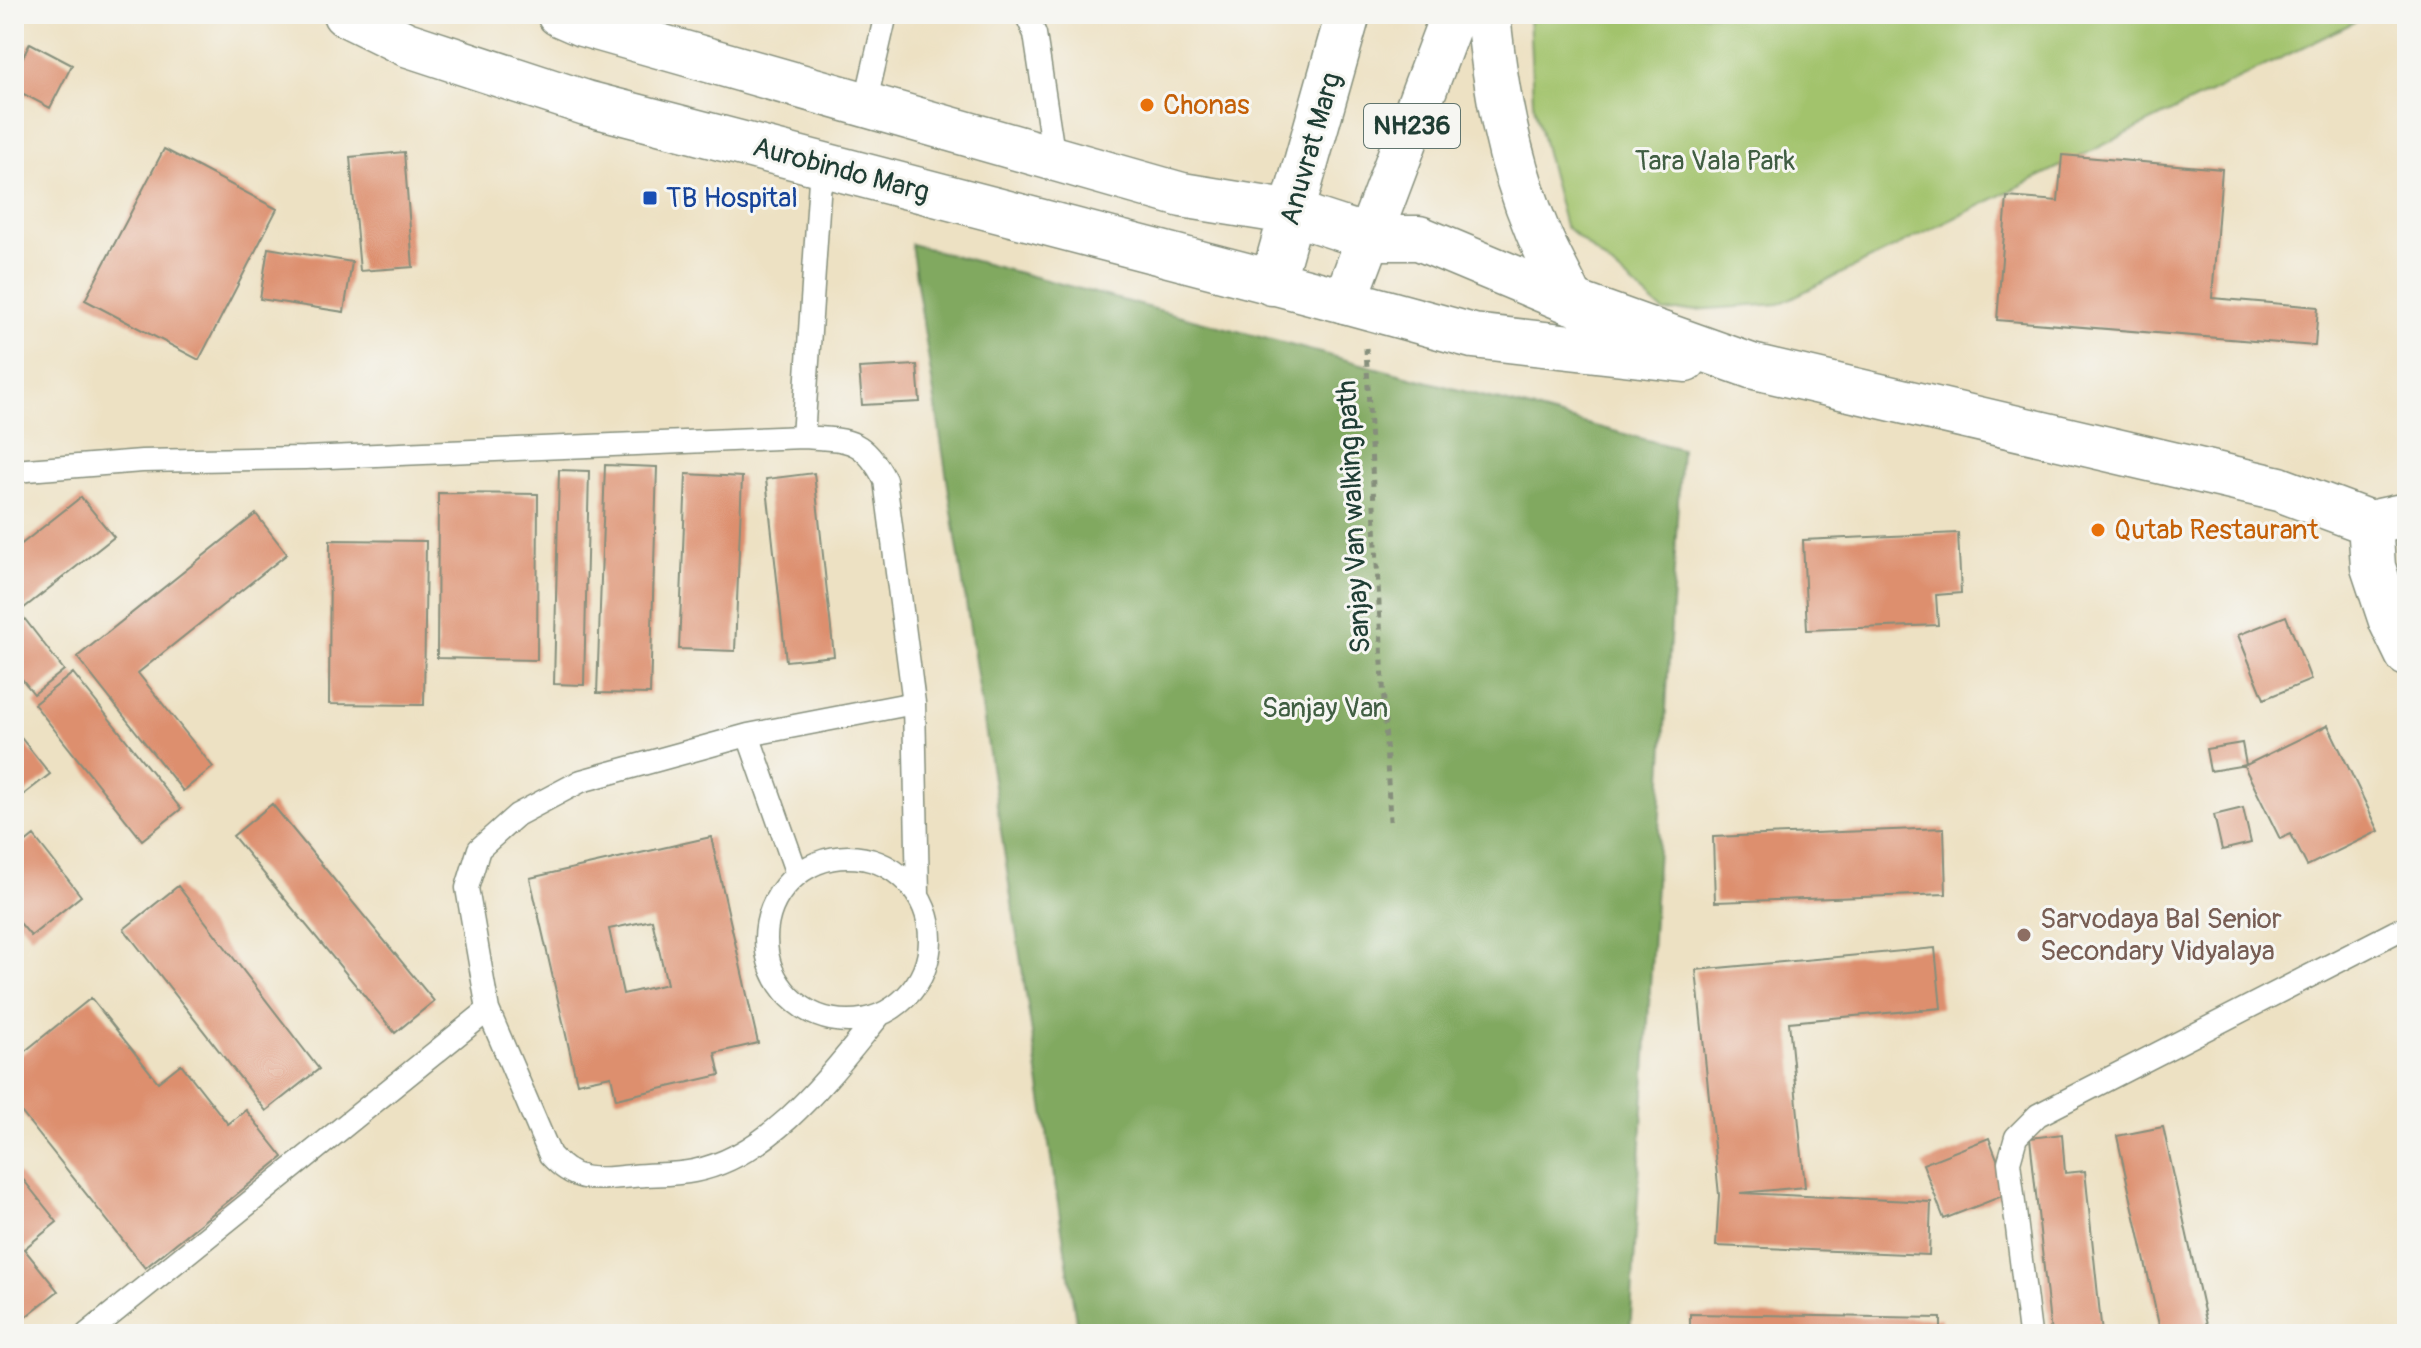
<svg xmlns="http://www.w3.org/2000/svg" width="2421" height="1348" font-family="Pangolin,sans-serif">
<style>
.green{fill:#a2c36c;stroke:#608050;stroke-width:2}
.forest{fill:#81a960;stroke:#50734a;stroke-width:2}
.building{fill:#dd8f6e;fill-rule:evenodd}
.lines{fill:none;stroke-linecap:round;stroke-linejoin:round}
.service-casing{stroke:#868f7c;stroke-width:25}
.tertiary-casing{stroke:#868f7c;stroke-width:47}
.trunk-casing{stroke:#868f7c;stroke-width:47}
.path{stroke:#868f7c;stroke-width:5;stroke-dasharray:6 6;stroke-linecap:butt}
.service{stroke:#fff;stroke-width:22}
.tertiary{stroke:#fff;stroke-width:44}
.trunk{stroke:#fff;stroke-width:44}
.food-dot{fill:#e8710a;stroke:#f6f6f2;stroke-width:3}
.transit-dot{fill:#1a4fb4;stroke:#f6f6f2;stroke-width:3}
.education-dot{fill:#8d6e63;stroke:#f6f6f2;stroke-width:3}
.labels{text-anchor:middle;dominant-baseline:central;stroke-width:6;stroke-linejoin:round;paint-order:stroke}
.shield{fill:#f6f6f2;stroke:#60746d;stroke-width:2}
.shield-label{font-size:26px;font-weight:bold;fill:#1f3d34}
.food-label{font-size:28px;fill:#c56008;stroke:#f6f6f2;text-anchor:start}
.street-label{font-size:28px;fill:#1f3d34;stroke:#f6f6f2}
.park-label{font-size:28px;fill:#405e42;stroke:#f6f6f2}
.transit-label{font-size:28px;fill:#164399;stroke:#f6f6f2;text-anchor:start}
.education-label{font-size:28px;fill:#785e54;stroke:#f6f6f2;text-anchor:start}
</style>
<rect width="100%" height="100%" fill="#f6f6f2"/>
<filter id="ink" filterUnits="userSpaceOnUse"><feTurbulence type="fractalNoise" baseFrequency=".0125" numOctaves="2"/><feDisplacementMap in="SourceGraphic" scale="16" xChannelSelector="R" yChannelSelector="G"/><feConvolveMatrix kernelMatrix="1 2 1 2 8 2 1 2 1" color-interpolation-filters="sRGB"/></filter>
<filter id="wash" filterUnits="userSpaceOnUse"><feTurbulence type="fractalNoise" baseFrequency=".006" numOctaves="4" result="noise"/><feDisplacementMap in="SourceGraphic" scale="32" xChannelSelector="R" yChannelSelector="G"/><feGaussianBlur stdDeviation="1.8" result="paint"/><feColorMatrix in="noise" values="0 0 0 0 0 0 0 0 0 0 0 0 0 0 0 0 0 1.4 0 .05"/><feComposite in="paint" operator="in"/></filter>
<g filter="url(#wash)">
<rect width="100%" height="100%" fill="#ede1c3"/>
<!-- green -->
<path class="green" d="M1529 14H2371L1779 304 1664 312 1565 226 1533 102Z"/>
<!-- forest -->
<path class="forest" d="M911 244 1681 449 1630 1334H1078Z"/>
<g id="blocks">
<!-- building -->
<path class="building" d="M30 43 72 65 50 108 14 89V75Z
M164 149 277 209 199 360 85 300Z
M404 152 413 267 360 271 350 157Z
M2062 155 2222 169 2212 298 2318 307 2315 346 1997 320 2007 197 2058 201Z
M268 248 352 262 344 312 260 299Z
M917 365 920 402 862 405 859 368Z
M605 465 657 467 650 694 597 693Z
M559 470 589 471 584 685 554 684Z
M814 473 834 656 786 661 766 479Z
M686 474 742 477 735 651 679 649Z
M438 493 538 494 537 660 437 658Z
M81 497 114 537 14 616V550Z
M256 514 287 554 138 673 213 767 183 791 77 657Z
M1958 533 1961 593 1936 595 1938 625 1807 630 1803 540Z
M330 540 426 541 424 705 329 704Z
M2286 616 2311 680 2264 699 2238 635Z
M24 618 64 670 34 694 14 669V626Z
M73 673 181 809 142 840 34 704Z
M2328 725 2379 831 2307 866 2291 834 2280 839 2244 766Z
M14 729 50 774 14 802Z
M2242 743 2246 765 2210 771 2206 749Z
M272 804 434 1001 395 1033 233 836Z
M2243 808 2251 843 2222 850 2214 815Z
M1944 828 1946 894 1715 902 1713 837Z
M34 836 81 896 31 936 14 916V852Z
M711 837 758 1043 715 1053 720 1075 616 1099 611 1076 577 1083 530 878ZM652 920 667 984 623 994 609 929Z
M178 886 319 1069 266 1111 124 929Z
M1935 948 1941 1008 1789 1022 1805 1187 1740 1193 1931 1202 1929 1255 1716 1246 1719 1195 1696 970Z
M91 998 158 1082 181 1064 228 1124 246 1110 283 1157 145 1268 14 1103V1060Z
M2163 1127 2209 1334H2161L2117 1136Z
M2062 1134 2065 1173 2085 1171 2102 1334H2051L2030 1138Z
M1989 1138 2010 1193 1944 1219 1923 1164Z
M14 1168 57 1222 24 1249 58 1291 14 1326Z
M1690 1314 1941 1318V1334H1690Z"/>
</g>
</g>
<g filter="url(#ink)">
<use href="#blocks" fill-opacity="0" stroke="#868f7c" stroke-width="2"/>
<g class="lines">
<!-- service casing -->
<g class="service-casing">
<path id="service" d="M1026 14 1035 34 1054 159
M865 105 886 14
M14 471 142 461 305 458 803 437 821 165
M914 703 918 895
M766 939a82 82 0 1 1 164 0a82 82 0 1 1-164 0Z
M797 874 748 735 914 703 885 480C863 437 847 440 803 437
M488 1010 467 888 479 849 517 815 581 781 748 735
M87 1334 488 1010 550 1155C577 1185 596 1179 633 1176 653 1174 675 1175 694 1171 772 1156 831 1074 879 1016
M2030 1334 2009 1162 2016 1137 2038 1115 2407 926"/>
</g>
<!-- tertiary casing -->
<g class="tertiary-casing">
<path id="tertiary" d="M1370 238H1419L1572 302 1751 366 2279 489 2370 523 2407 515
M1345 301 1473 336 1685 360
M2370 523 2373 567 2391 621 2407 654"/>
</g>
<!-- trunk casing -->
<g class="trunk-casing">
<path id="trunk" d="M345 14 406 44 586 103 1345 301 1453 14
M559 14 582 24 1182 195 1293 213 1370 238
M1488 14C1495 88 1508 161 1537 230 1547 254 1561 278 1572 302
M1272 283 1348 14"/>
</g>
<!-- path -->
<path class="path" d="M1366 348 1390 821"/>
<!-- service -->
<use href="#service" class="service"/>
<!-- tertiary -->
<use href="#tertiary" class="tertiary"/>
<!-- trunk -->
<use href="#trunk" class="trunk"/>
</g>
</g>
<!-- markers -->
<g class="food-dot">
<circle cx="1147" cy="105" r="8"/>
<circle cx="2098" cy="530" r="8"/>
</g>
<rect class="transit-dot" x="642" y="190" width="16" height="16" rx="4"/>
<circle class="education-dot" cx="2024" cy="935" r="8"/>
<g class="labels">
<!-- shield labels -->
<rect class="shield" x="1364" y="104" width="96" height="44" rx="6"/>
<g class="shield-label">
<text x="1412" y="126">NH236</text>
</g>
<!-- food labels -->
<g class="food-label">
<text x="1163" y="105">Chonas</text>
<text x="2114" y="530">Qutab Restaurant</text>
</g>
<!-- street labels -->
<g class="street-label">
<text transform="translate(1311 149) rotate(-74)">Anuvrat Marg</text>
<text transform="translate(841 170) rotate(15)">Aurobindo Marg</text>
<text transform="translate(1354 517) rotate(-93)">Sanjay Van walking path</text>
</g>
<!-- park labels -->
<g class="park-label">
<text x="1715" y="161">Tara Vala Park</text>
<text x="1325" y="708">Sanjay Van</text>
</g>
<!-- transit labels -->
<g class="transit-label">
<text x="666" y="198">TB Hospital</text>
</g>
<!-- education labels -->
<g class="education-label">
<text x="2040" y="919">Sarvodaya Bal Senior<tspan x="2040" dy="32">Secondary Vidyalaya</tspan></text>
</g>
</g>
<!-- margin -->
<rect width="2421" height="1348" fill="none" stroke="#f6f6f2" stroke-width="48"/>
</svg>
